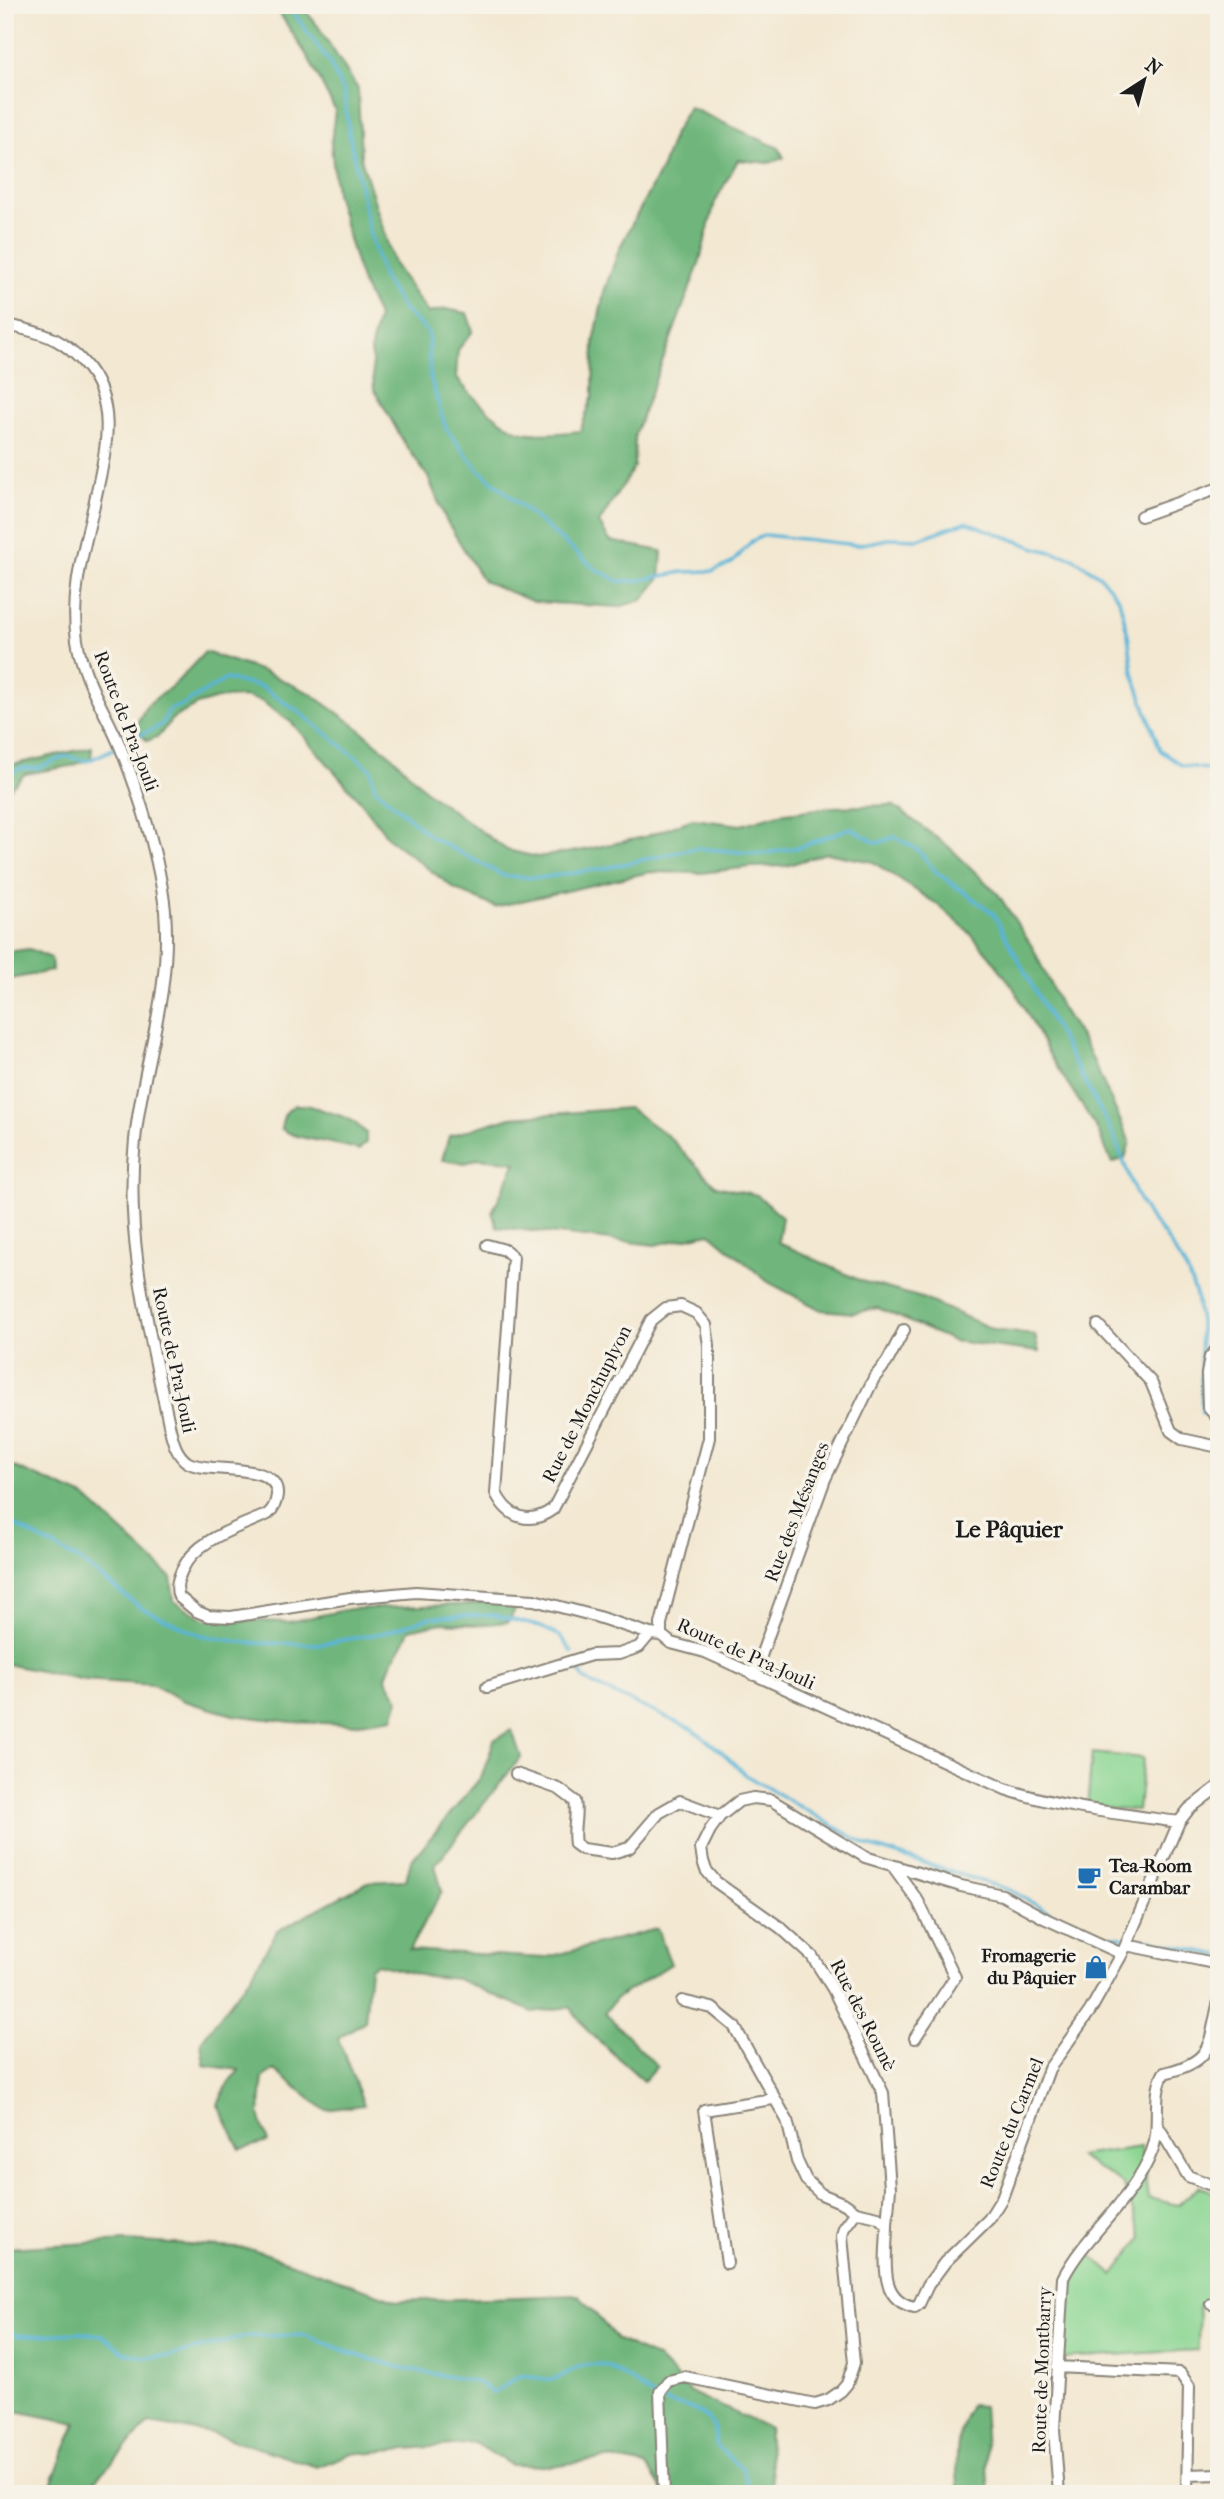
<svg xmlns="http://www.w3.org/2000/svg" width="1224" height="2499" font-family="'IM FELL French Canon',serif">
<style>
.green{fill:#8ad592;stroke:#537857;stroke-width:2}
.forest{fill:#6fb67c;stroke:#46694c;stroke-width:2}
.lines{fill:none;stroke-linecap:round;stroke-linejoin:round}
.stream{stroke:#5ab5d8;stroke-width:3.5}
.street-casing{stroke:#888277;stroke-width:14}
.street{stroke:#fff;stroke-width:10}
.labels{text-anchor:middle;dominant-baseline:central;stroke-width:7;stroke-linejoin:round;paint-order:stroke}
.street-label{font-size:19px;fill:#1c1c1c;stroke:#f7f3e8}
.poi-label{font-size:19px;font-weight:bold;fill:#1c1c1c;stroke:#f7f3e8;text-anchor:start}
.quarter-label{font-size:23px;font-weight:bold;fill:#1c1c1c;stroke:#f7f3e8}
</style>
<rect width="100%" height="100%" fill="#f7f3e8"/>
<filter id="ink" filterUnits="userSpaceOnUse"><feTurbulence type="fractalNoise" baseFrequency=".0143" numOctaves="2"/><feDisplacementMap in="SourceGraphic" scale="14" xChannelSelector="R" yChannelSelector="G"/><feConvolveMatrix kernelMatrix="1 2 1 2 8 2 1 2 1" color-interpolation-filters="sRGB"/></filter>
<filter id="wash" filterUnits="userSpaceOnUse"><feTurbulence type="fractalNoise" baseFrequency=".00686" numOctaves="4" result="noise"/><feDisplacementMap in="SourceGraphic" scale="28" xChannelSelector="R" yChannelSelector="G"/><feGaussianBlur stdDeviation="1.57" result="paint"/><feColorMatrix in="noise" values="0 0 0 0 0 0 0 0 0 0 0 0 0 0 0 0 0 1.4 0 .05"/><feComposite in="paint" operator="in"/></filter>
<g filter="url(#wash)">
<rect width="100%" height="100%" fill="#f3e8d2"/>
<!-- green -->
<path class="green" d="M1092 1753 1143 1758 1138 1811 1087 1807Z
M1141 2147 1148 2198 1178 2205 1199 2186 1219 2195V2301L1199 2304 1198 2350 1061 2358 1068 2279 1088 2252 1113 2275 1142 2237 1123 2184 1078 2156Z"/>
<!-- forest -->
<path class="forest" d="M271 5H301L318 26 358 89 361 158 394 264 428 313 446 309 467 313 473 331 458 350 456 377C470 395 493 417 514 429 529 437 564 433 580 431L593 395 594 342 604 292 619 249 662 167 674 133 689 107 779 148 784 158 768 163 738 160 715 202 699 264 635 434 634 467 599 523 610 541 662 551 660 578 643 600 619 607 534 602 483 581 446 520 428 477 403 441 374 389 371 348 378 316 361 281 336 193 331 143 335 110 309 59 280 14Z
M205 652 265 672 310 693 356 726 394 758 427 792 507 850 537 857 584 850 644 837 693 819 741 825 779 814 832 807 893 805 949 847 998 894 1033 948 1061 1007 1088 1049 1130 1142 1125 1158 1112 1163 1096 1127 1051 1058 1013 987 988 954 968 931 938 905 873 862 826 853 786 866 751 867 701 873 650 872 495 907 455 889 389 839 361 802 292 723 261 701 245 697 221 698 197 705 172 719 159 736 147 741 135 727 147 705 175 684Z
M92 747 91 759 71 766 25 774 5 793V768L7 766Z
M29 949 51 958 52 971 5 980V952Z
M295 1105H307L341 1116 353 1121 366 1133V1142L359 1150C340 1142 292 1140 281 1128 283 1116 285 1111 295 1105Z
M629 1108 668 1136 716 1186 757 1195 782 1217 778 1242 861 1281 922 1298 995 1330 1035 1335 1039 1352 953 1341 878 1308 853 1313 821 1310 768 1282 710 1233 655 1245 497 1227 492 1212 516 1162 479 1158 466 1163 442 1160 449 1136 511 1117Z
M5 1463 85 1497 171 1577 174 1601 205 1619 288 1622 350 1609 473 1604 494 1597 515 1610 508 1622 477 1625 442 1623 409 1630C403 1649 389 1660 386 1679L399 1700 393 1718 352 1724 292 1722 233 1715 184 1701 153 1685 85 1680 5 1664Z
M512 1730 521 1757 435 1865 442 1891 409 1950 544 1958 657 1929 671 1964 614 2000 605 2013 657 2066 644 2081 588 2031 570 2007 533 2012 457 1979 418 1975 377 1964 370 1968 365 2021 338 2038 364 2105 325 2110 274 2070 263 2077 259 2115 268 2142 240 2149 218 2105 225 2088 239 2070 204 2065 201 2041 252 1974 277 1931 368 1882 406 1880 411 1861 482 1776 494 1740Z
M126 2241 253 2249 398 2301 579 2295 618 2340 657 2358 692 2393 768 2428 773 2494H665L647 2466 606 2458 552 2466 511 2465 475 2443 350 2454 317 2467 211 2433 149 2423 82 2494H54L49 2489 76 2423 5 2409V2248Z
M970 2405 983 2406 989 2494H959C955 2460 955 2436 970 2405Z"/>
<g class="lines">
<!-- stream -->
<path class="stream" d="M288 5 329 62 344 93 349 133 370 234 383 278 403 309 428 332 430 376 446 429 478 469 595 569 619 581H635L683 572 713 571 732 563 752 541 765 535 857 545 893 538 918 539 966 522 1036 548 1072 557 1100 576 1119 599 1128 635 1133 673 1160 750 1181 765 1219 771
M126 742 161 725 170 709 183 705 226 679 262 687 299 712 371 769 375 788 431 837 504 876 540 878 606 868 696 848 762 854 800 847 850 828 877 843 895 837 918 850 936 872 993 913 1114 1136 1135 1192 1149 1217 1165 1236 1187 1271 1196 1295 1200 1322 1202 1413
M5 776 21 768H38L66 756 88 761 115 748
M5 1520 79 1560 141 1608 200 1635 247 1643 320 1644 383 1633 431 1617 494 1615 541 1627 560 1636 572 1652
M578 1669 584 1679 596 1686 690 1728 722 1752 747 1776 866 1845 1010 1890 1070 1924 1099 1935 1122 1937
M1139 1938 1219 1955
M5 2328 18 2336 80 2333 102 2335 125 2353 144 2357 170 2356 249 2336 305 2335 356 2355 403 2368 477 2382 492 2392C503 2390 509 2380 520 2376 530 2373 541 2382 551 2380 563 2378 573 2367 586 2365 613 2360 632 2384 652 2396 670 2407 688 2402 707 2418 715 2425 715 2436 717 2447L743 2469 751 2494"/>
</g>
</g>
<g filter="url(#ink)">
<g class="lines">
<!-- street casing -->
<g class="street-casing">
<path id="street" d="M5 324C22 329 41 332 56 340 67 346 76 354 84 363 121 405 104 456 94 505 84 548 70 595 77 640 83 679 104 709 119 744 139 792 160 860 165 911 172 993 143 1061 135 1140 124 1239 150 1333 170 1429 173 1441 176 1454 187 1462 207 1475 279 1460 277 1495 276 1503 274 1509 268 1514 238 1528 197 1538 182 1570 178 1579 175 1587 179 1597L196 1611 208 1616 231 1617 350 1598 416 1592 534 1600 595 1616 650 1634 661 1635 671 1643 705 1652 1005 1789C1062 1808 1120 1814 1179 1822
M1141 516 1219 488
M487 1245 505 1250 513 1257 496 1493C508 1518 530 1526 553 1509L651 1320 666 1308 681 1306 696 1313 706 1325 709 1345V1438L661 1624V1635
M1098 1325 1151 1382 1171 1431 1182 1439 1219 1447
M1219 1347 1210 1357 1207 1374 1208 1407 1219 1420
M754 1675 825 1479 874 1378 887 1362 904 1330
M487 1687 591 1655 619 1654 639 1647 650 1634
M516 1774 559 1789 575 1801C578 1816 572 1829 575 1844L582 1849 612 1853 629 1848 659 1813 680 1801 720 1816
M892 1865 918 1901 955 1977 915 2038
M1126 1945 1219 1964
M682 2001 712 2008 734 2026 787 2120 797 2161 806 2180 821 2194 845 2204 856 2212
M1158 2126 1188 2176 1219 2188
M887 2225 890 2188 883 2093 833 1989 812 1956 781 1928 716 1882 706 1870 703 1861 701 1848 710 1830 720 1816 739 1801 753 1798 771 1800 865 1857 961 1886 1002 1895 1046 1919 1122 1954
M727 2263 704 2110 773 2099
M1211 2304 1219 2303
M1057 2367 1180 2373 1189 2386 1187 2494
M1188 2475 1219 2474
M664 2494 660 2392 668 2381 685 2377 815 2404 828 2400 841 2391 847 2384 854 2363 842 2236 844 2228 856 2212 878 2217 887 2225C887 2256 876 2300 915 2307L919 2304 928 2285 945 2262 989 2219 1002 2198 1049 2069 1090 2011 1122 1954 1179 1822 1189 1809 1219 1786
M1059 2494 1054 2429 1063 2278C1087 2232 1133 2201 1152 2151 1162 2126 1151 2096 1164 2073 1214 2061 1208 2046 1219 2001"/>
</g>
<!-- street -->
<use href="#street" class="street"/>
</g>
</g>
<!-- icons -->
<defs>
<g id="cafe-bare" transform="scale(1.89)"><path d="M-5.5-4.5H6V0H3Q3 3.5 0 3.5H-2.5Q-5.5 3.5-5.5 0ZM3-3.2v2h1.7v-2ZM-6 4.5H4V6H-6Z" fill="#1f6fb2" stroke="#f7f3e8" stroke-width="2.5" paint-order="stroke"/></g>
<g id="shop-bare" transform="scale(1.89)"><path d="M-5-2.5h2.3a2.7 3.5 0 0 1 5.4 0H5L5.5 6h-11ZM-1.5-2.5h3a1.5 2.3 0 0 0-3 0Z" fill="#1f6fb2" stroke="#f7f3e8" stroke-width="2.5" paint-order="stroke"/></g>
</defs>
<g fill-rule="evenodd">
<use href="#cafe-bare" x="1089" y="1877"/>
<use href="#shop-bare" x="1096" y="1967"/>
</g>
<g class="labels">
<!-- street labels -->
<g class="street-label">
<text transform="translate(126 721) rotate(69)">Route de Pra-Jouli</text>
<text transform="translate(174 1360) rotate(78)">Route de Pra-Jouli</text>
<text transform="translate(587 1404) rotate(-63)">Rue de Monchuplyon</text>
<text transform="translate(797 1512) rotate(-69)">Rue des Mésanges</text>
<text transform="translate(746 1654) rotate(24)">Route de Pra-Jouli</text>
<text transform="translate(863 2015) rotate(63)">Rue des Rounè</text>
<text transform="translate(1012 2123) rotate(-68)">Route du Carmel</text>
<text transform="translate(1042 2370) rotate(-88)">Route de Montbarry</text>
</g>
<!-- poi labels -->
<g class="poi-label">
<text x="1109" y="1866">Tea-Room<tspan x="1109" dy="22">Carambar</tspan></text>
<text x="1076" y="1956" text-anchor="end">Fromagerie<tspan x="1076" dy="22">du Pâquier</tspan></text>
</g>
<!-- quarter labels -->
<g class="quarter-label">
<text x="1009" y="1529">Le Pâquier</text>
</g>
</g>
<!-- margin -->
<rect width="1224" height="2499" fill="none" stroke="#f7f3e8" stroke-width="28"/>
<!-- north arrow -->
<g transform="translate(1144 80) rotate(36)" stroke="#f7f3e8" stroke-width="5" paint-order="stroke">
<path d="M0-5L12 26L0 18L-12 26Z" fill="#1c1c1c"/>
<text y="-10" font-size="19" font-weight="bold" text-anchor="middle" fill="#1c1c1c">N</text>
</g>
</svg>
